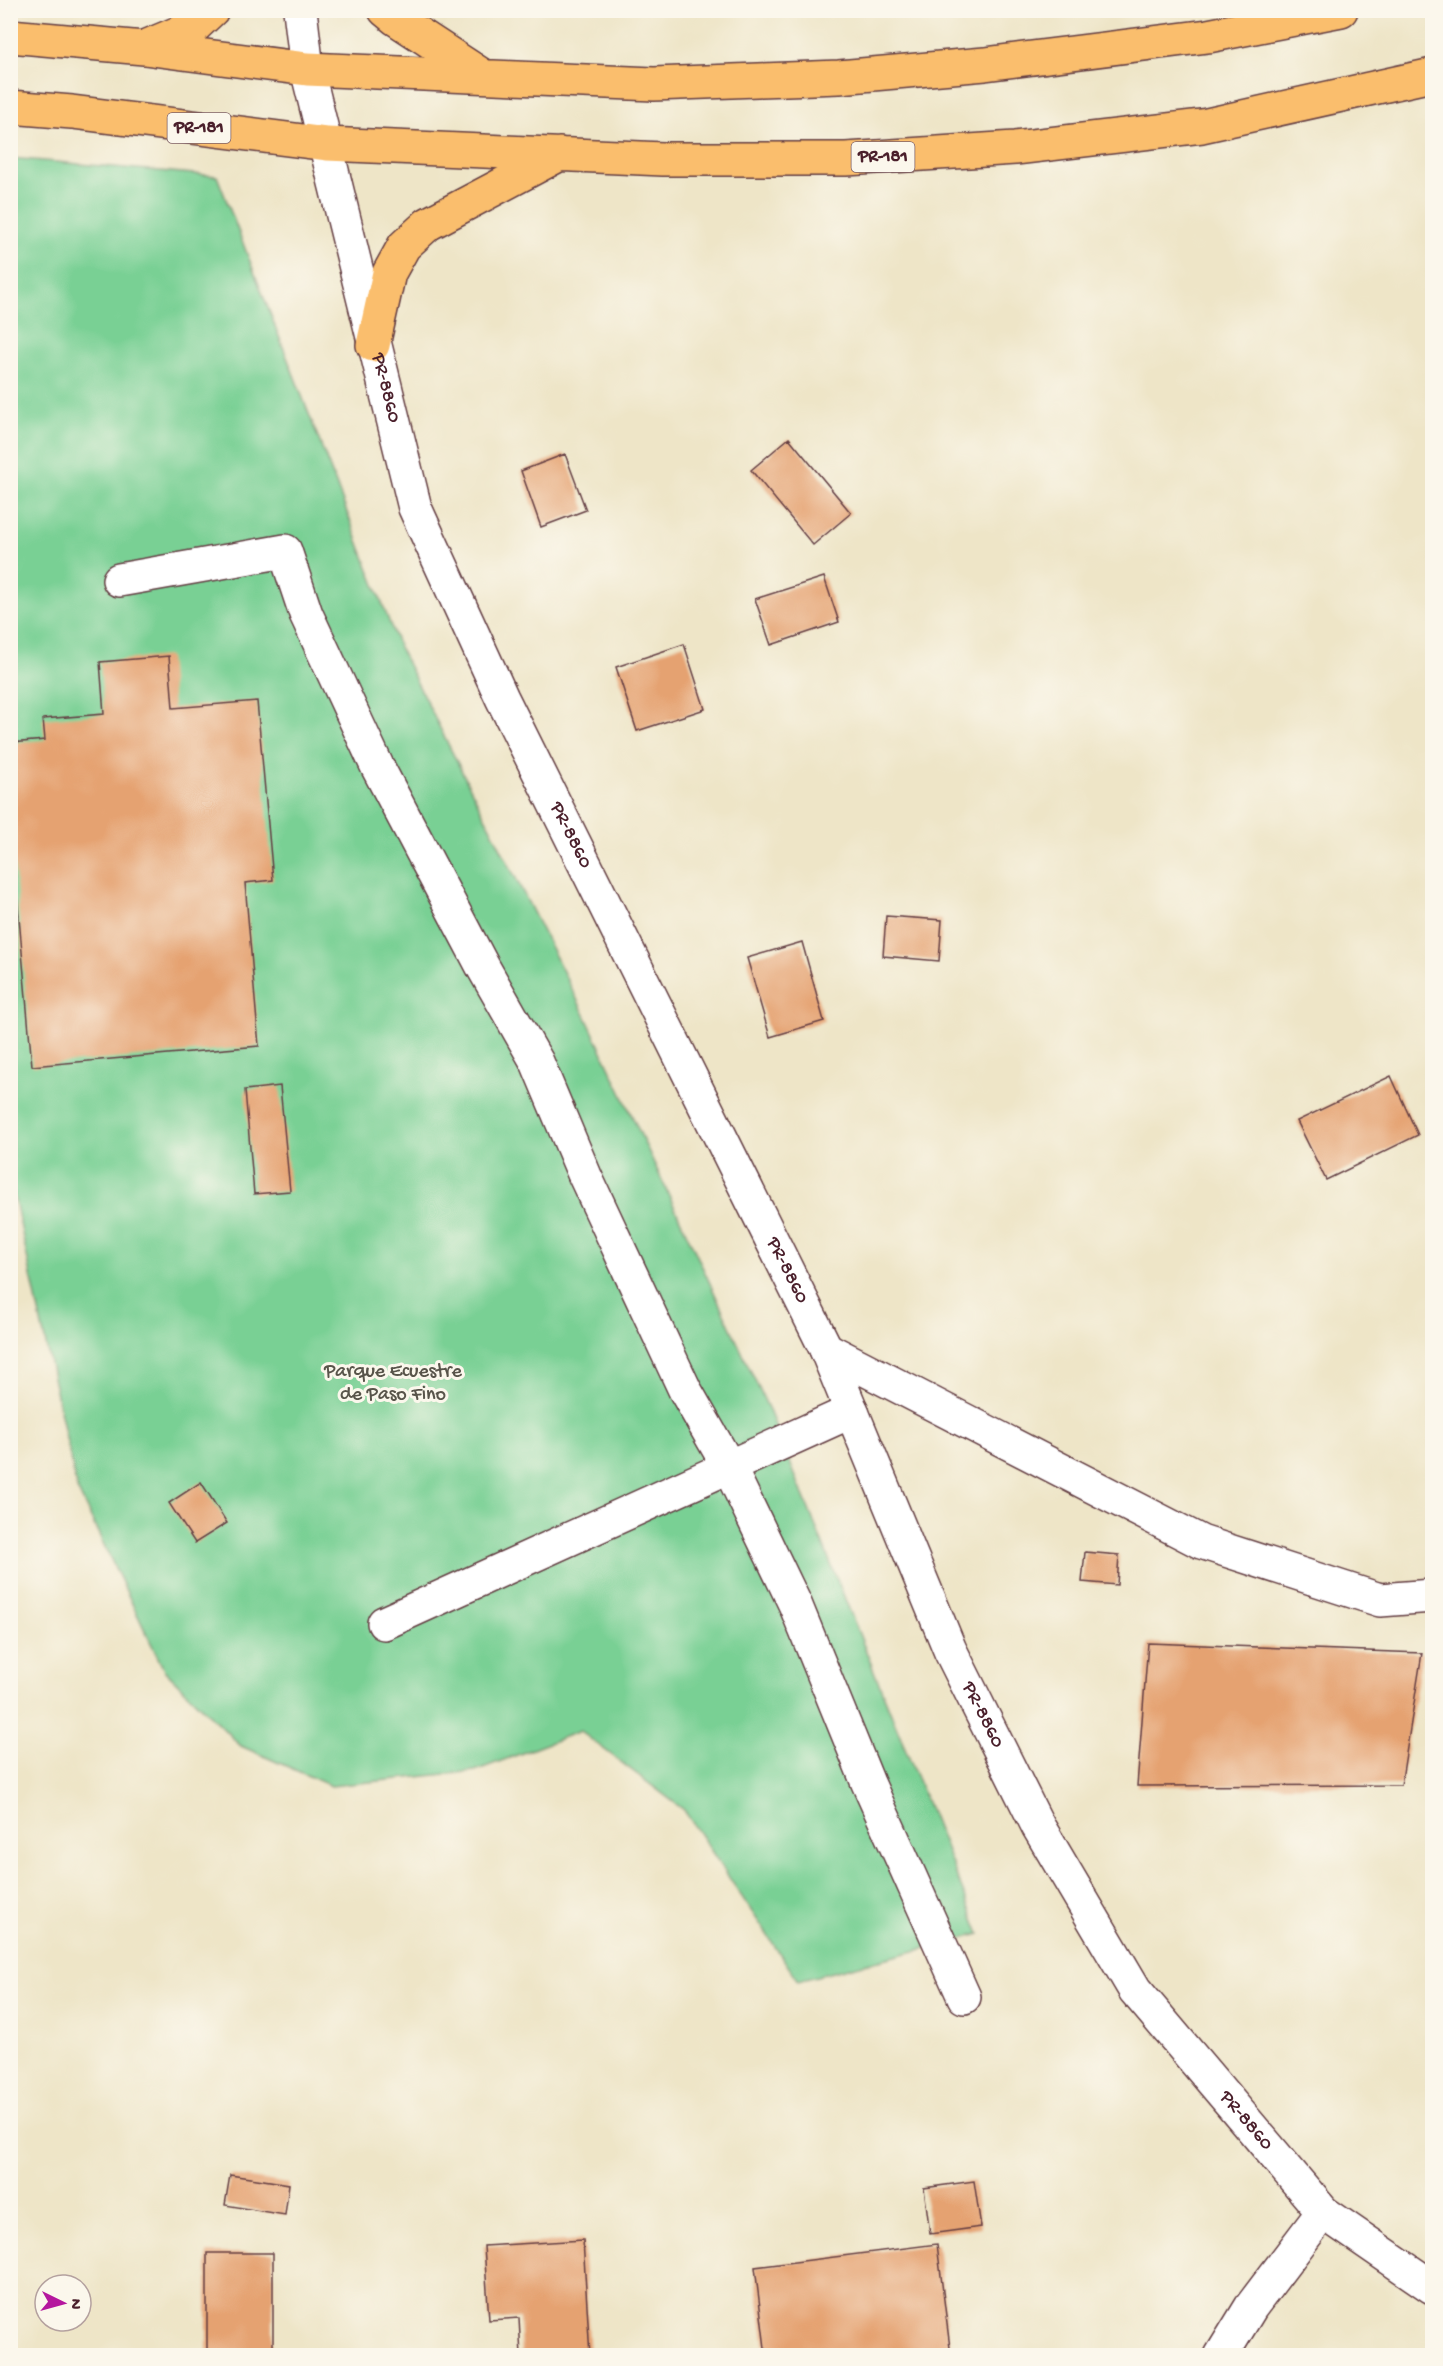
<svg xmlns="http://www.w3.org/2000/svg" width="1443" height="2366" font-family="'Gochi Hand',sans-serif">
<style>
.green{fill:#79d094;stroke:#627860;stroke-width:1.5}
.building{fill:#e5a271}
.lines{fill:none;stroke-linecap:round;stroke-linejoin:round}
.minor-casing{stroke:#633d42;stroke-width:36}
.major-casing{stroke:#633d42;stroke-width:36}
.minor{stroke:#fff;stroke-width:33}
.major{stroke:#fabe6d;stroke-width:33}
.labels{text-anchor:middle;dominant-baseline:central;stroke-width:6;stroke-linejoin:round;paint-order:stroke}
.shield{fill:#fbf7ec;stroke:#7f6065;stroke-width:1.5}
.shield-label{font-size:18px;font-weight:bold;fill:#4a1f2b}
.street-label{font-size:20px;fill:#4a1f2b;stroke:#fbf7ec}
.park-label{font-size:20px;fill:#58544a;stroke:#fbf7ec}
</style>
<rect width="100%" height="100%" fill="#fbf7ec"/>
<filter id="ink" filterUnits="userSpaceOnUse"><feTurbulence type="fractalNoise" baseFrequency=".0167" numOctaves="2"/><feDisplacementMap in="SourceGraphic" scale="12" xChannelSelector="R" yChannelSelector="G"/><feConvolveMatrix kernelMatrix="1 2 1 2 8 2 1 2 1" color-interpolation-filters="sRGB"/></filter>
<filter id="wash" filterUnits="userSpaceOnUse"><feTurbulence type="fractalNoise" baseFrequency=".008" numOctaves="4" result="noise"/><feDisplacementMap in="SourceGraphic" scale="24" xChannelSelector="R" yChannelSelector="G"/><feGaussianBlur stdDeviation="1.35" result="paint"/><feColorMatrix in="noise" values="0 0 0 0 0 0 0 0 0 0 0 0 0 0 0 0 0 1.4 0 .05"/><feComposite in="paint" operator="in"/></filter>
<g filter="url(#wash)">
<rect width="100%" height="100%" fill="#eee5c7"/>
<!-- green -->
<path class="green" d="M10 158 217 176 399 647 586 1017 768 1408 980 1934 798 1981 684 1810 580 1731 475 1771 331 1786 241 1746 164 1670 77 1489 11 1182Z"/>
<g id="blocks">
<!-- building -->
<path class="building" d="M789 438 851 513 813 545 751 470Z
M565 454 586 510 541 527 521 471Z
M824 577 839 622 771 645 755 599Z
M684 644 705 709 637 731 616 667Z
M169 656 173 708 257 701 273 880 245 883 259 1046 32 1066 10 815V743L45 740 43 719 104 714 100 662Z
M886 916 942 920 939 961 883 956Z
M802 942 824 1021 770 1037 747 958Z
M1391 1076 1418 1135 1326 1180 1297 1121Z
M280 1086 290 1191 254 1194 245 1090Z
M201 1482 227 1523 195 1543 169 1503Z
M1085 1552 1119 1555 1117 1585 1082 1582Z
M1148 1643 1422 1653 1401 1785 1137 1786Z
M230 2175 289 2184 285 2215 225 2205Z
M974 2181 981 2227 930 2234 924 2188Z
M583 2240 590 2356H521L519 2318 489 2320 484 2246Z
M937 2244 951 2356H766L755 2267Z
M207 2253H273V2356H207Z"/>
</g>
</g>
<g filter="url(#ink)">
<use href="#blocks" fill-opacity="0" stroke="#633d42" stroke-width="1.5"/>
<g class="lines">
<!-- minor casing -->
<g class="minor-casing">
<g id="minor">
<path id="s1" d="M300 10 307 69 415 508 502 698 826 1349 950 1650 1038 1826 1135 1990 1323 2212 1432 2287"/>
<path d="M119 580 285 551 306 614 377 766 483 967 537 1062 585 1176 685 1390 729 1467 795 1604 868 1783 964 1997"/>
<path d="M826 1349 1201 1542 1380 1600 1432 1596"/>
<path d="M384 1623 852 1411"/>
<path d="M1221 2356 1251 2307 1323 2212"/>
</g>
</g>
<!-- major casing -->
<g class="major-casing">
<path id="major" d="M385 10 396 19 483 76
M10 36 144 48 307 69 654 84 839 77 985 64 1208 36 1341 10
M145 47 195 26 212 10
M10 107 72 112 327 144 663 159H846L1015 148 1202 126 1432 75
M373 345 389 273 404 246 428 224 560 154"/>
</g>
<!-- minor -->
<use href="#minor" class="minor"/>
<!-- major -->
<use href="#major" class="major"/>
</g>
</g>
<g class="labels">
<!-- shield labels -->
<g class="shield">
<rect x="167.5" y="113" width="63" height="30" rx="4.5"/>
<rect x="851.5" y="142" width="63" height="30" rx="4.5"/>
</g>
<g class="shield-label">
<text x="199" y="128">PR-181</text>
<text x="883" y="157">PR-181</text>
</g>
<!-- street labels -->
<g class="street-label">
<text stroke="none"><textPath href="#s1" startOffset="388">PR-8860</textPath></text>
<text stroke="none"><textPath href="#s1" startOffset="874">PR-8860</textPath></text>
<text stroke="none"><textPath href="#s1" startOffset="1360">PR-8860</textPath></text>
<text stroke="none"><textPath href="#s1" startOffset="1846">PR-8860</textPath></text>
<text stroke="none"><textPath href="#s1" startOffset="2332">PR-8860</textPath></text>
</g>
<!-- park labels -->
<g class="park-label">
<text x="393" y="1372">Parque Ecuestre<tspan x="393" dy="23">de Paso Fino</tspan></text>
</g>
</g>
<!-- margin -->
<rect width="1443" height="2366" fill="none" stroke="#fbf7ec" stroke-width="36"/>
<!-- north arrow -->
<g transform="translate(63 2303) rotate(95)"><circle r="28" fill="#fbf7ec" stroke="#b4a19f" stroke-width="1.5"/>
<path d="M0-4.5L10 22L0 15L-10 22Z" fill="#b5179e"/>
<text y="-9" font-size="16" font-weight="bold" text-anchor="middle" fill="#4a1f2b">N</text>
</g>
</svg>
